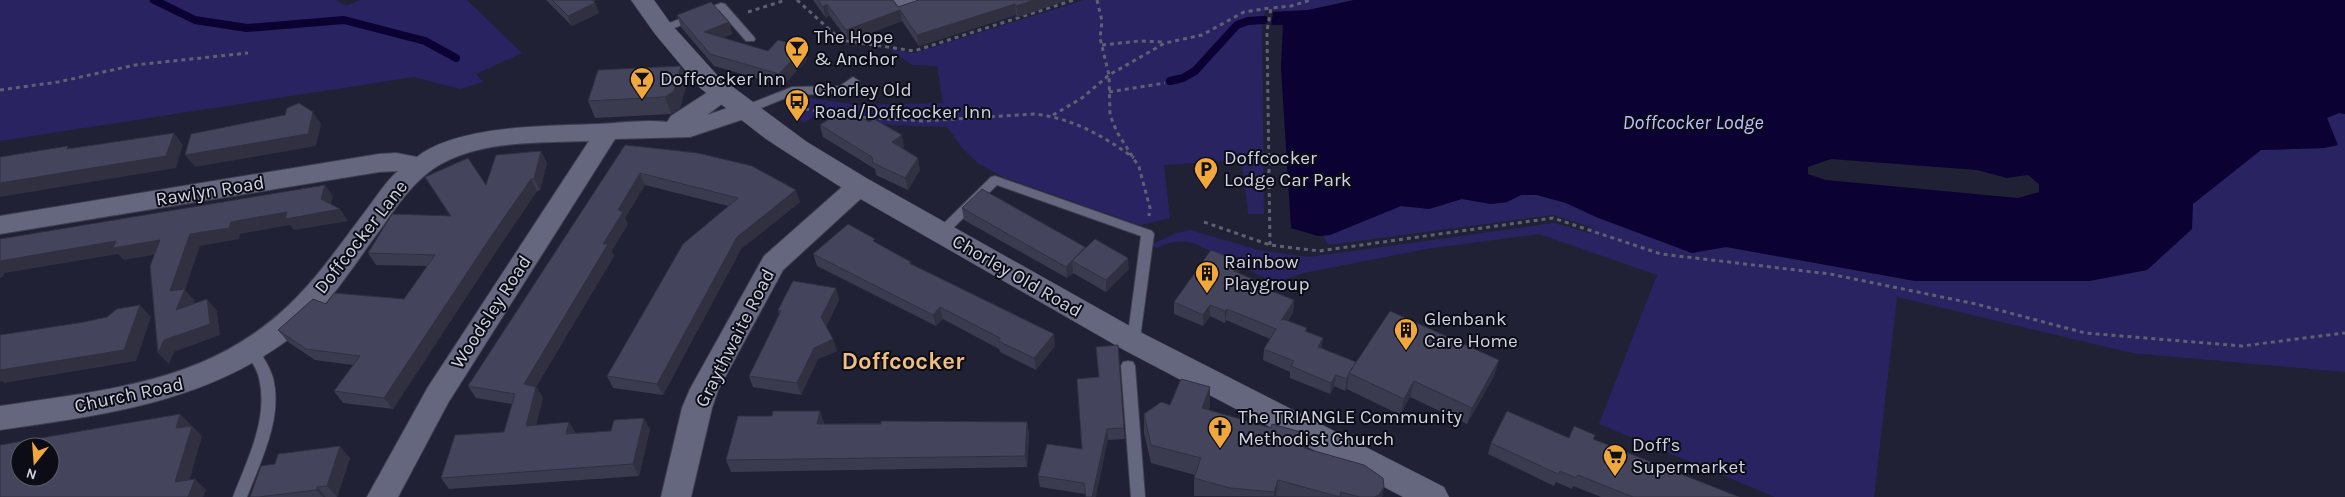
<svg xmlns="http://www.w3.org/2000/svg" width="2345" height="497" font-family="Karla,sans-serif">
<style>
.green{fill:#292362}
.water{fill:#0c0133;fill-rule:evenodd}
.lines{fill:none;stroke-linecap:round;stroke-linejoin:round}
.stream{stroke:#0c0133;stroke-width:8}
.service-casing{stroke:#3e3e4f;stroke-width:2}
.minor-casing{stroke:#3e3e4f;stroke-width:2}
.secondary-casing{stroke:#3e3e4f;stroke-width:1}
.path{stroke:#5f6072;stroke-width:3;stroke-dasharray:4 4;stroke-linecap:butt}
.service{fill:#65677f;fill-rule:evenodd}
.minor{fill:#65677f;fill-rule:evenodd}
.secondary{fill:#65677f;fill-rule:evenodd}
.wall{fill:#3a3b4f}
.shaded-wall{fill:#303040}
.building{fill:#44455c;stroke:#303040;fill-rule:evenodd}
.labels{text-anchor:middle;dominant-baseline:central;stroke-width:4;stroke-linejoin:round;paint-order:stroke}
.poi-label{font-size:19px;fill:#d1d2e0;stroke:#0b0c15;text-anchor:start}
.street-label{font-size:19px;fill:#d1d2e0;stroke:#0b0c15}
.water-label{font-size:20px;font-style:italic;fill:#bdc0ff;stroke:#0b0c15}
.district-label{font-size:24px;font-weight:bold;fill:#f1be7e;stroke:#0b0c15}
</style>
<rect width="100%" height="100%" fill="#202135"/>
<!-- green -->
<path class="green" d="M0 0H336L346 6 360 0H467L522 53 476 74 483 82 460 89 414 77 0 141Z
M1084 0H1354L1308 10 1265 11 1262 27 1264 214H1248L1242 160 1164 165 1170 218 1140 225 1005 178 979 164 962 148 947 127 893 125 813 117 804 123 791 113 796 96 858 105 943 103 937 66 912 65 889 49 914 53Z
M2339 113 2345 114V372L2132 353 1897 297 1874 497H1775L1599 424 1657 275 1539 234 1426 249 1304 273 1275 283 1194 243C1179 240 1171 241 1157 248L1151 245 1176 233 1190 230 1259 250 1309 257 1554 223 1589 233 1591 227 1553 215 1328 245 1323 235H1330L1401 206 1429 209 1462 199 1491 204 1507 202 1521 195H1537L1566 203 1596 217 1692 253 1726 247 1915 281H2089L2147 270 2192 229V204L2261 150 2324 148 2337 145 2326 117Z"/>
<!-- water -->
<path class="water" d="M1354 0H2345V114L2339 113 2327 118 2338 145 2324 148 2261 150 2193 204 2192 229 2147 270 2089 281H1915L1726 247 1692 253 1596 217 1566 203 1537 195H1521L1507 202 1491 204 1462 199 1429 209 1401 206 1330 235 1318 236 1291 228 1281 68 1283 25H1271L1273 12 1308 10ZM1831 159 1977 170 2007 178 2028 175 2039 184V192L2018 198 1826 180 1808 174V167Z"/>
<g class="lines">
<!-- stream -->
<path class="stream" d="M154 0 195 20 247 28 344 20 425 41 456 58
M1170 81 1183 78 1195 71 1237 25 1248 21 1264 20"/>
<!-- service casing -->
<g class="service-casing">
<path id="service" d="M721 3 725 4 754 37 755 39 754 41H746L719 10 667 31 663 32 658 29 659 27Z
M853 77 859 81 847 93 793 95 749 113 745 114 739 110 741 107 792 87 840 86Z
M995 176 1152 231 1154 234 1139 346H1129L1127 342 1141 236 997 185 945 236H937L935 233 937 230 991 177Z
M252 346 257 347C263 357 270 367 273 378 283 418 261 460 247 497H233C247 460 269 419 259 378 257 368 250 360 245 351L247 347Z
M1128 361 1133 362 1135 366 1145 497H1131L1121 366 1123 362Z"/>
</g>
<!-- minor casing -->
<g class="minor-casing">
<path id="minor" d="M893 0H916L918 3 915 8C904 10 899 9 893 0Z
M722 85 730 88 734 93 730 98 707 115 745 102 753 104 757 110 753 116 690 137 615 139 448 403 398 497H367L428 387 589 141C542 143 484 140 441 164 416 178 398 204 382 227 352 267 324 315 282 344 197 404 100 415 0 430V406C119 388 225 381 309 284 330 260 348 234 367 209 377 196 386 181 398 171L379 172 0 234V216L379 154 396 153 417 157C458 125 548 126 599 124 621 123 645 119 667 122L671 116 714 88Z
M859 177 868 180 872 186 868 192 783 270 718 390 712 408 691 497H661L682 408 690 389 764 256 850 180Z"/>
</g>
<!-- secondary casing -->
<g class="secondary-casing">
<path id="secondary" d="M631 0H654L671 24 718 76 807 142 868 179 1144 334 1444 487 1449 497H1403L1124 350 850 193 789 154 766 139 700 88 655 34Z"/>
</g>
<!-- path -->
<path class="path" d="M797 0 841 40 914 51 1074 0
M1097 0 1102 21 1100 38 1109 75 1110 115 1117 132 1139 167 1150 208 1149 216
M748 12 786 0
M1102 45 1139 41 1164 42
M0 90 58 82 135 65 248 53
M1109 92 1165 83
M805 109 839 114
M1053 115 1082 98 1109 75 1165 43 1202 35 1244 12 1270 8
M855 117 922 121 1034 114C1073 118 1103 136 1134 158
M1204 222 1270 245 1319 251 1553 218 1661 254 1830 274 1976 304 2085 333 2242 346 2345 333
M1270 245 1267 31 1271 8 1291 6 1311 0"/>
<!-- service -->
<use href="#service" class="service"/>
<!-- minor -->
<use href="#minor" class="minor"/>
<!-- secondary -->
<use href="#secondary" class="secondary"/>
</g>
<!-- wall -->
<path class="wall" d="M546 0H597L593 1 595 3 599 13 572 26Z
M813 0H893L898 7 919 0H1068L1018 17 1016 15 919 46 902 21 849 41 829 15 826 18Z
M677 15 729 22 732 34 723 38 768 51 807 59 783 86 714 66 681 27Z
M681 66 687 83 680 108 671 114 595 118 588 101Z
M861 119 904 147 902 148 920 170 908 190 876 175 875 169 823 137 820 125Z
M625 145 800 202 741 249 663 395 613 388 607 376 728 206 645 185 625 218 628 224 611 252 614 256 536 387 543 398 536 425 575 433 650 429 639 476 449 489 441 478 504 432 512 404 476 398 468 386Z
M547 163 540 190 537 191 497 250 393 409 343 403 334 391 353 365 315 360 288 342 278 330 326 304 404 299 427 266 376 265 368 253 450 216 425 177 486 185Z
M962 208 1085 247 1129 269 1106 292 1073 273 1067 278 964 220Z
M876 243 911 262V264L1055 346 1036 370 1000 352 999 349 943 319 936 326 817 266 813 254Z
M1239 274 1259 282V286L1294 300 1293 312 1288 321 1307 328 1306 332 1323 338 1321 348 1356 362 1499 360 1494 376 1467 424 1410 397 1400 415 1347 389V387L1345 391 1334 386 1330 394 1290 378V372L1263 360 1264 349 1270 339 1226 320 1225 323 1210 316 1203 326 1174 314V302Z
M836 288 839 300 826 326 837 351 818 359 801 395 753 387 749 376 779 314 778 310Z
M1077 379 1124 428 1125 439 1108 440 1085 494 1040 487 1038 476 1082 449Z
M1210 387V406L1208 410 1306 448 1384 487 1382 497 1194 496V478L1195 475 1151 463 1144 433V414L1170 405Z
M824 422 823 424 1027 422 1029 434 1027 467 731 472 726 460Z
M1569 438 1593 439 1739 497H1601L1573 486 1572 489 1556 482 1554 486 1488 454 1491 443Z
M350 458 337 497H250Z"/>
<!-- shaded-wall -->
<path class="shaded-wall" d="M1034 0H1068L1018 17 1016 6Z
M595 3 599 13 572 26 568 16Z
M827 4 829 15 826 18 823 7Z
M1015 4 1016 15 919 46 917 35Z
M900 10 902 21 849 41 846 30Z
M729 22 732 34 709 44 704 32Z
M804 47 807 59 783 86 779 74Z
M681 66 687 83 680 108 671 114 665 97Z
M313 112 321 124 316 146 195 167 185 155Z
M174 133 183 145 176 168 0 197V183Z
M902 135 904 147 894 154 892 142Z
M541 151 547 163 540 190 534 179Z
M918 158 920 170 908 190 905 178Z
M640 173 645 185 625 218 628 224 611 252 614 256 536 387 543 398 533 437 526 426 524 384 603 244 618 210Z
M531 179 537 191 497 250 393 409 384 398 490 238Z
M325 185 333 196 329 211 340 209 348 221 294 230 290 225 240 234 239 239 200 246 185 290 195 301 186 322 176 310 170 291 190 234 231 222 321 199Z
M796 190 800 202 741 249 663 395 657 384 737 237Z
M160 240 170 252 124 260 118 254 4 273 3 277 0 278V261L116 241Z
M1085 247 1072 261 1073 272 1067 278 1066 267Z
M1128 258 1129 269 1106 292V280Z
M1240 262 1239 274 1234 271Z
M836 288 839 300 825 329 821 317Z
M207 299 217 311 220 335 174 352 169 364 158 353 164 340Z
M1294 300 1293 312 1280 333 1281 321Z
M140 305 151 317 136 361 4 383 2 381 0 382V370Z
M1210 305V316L1203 326V315Z
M940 307 943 319 936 326 933 315Z
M1227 309 1226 320 1225 323V311Z
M1054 334 1055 346 1036 370 1034 358Z
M1323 338 1321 350 1318 347Z
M833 339 837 351 818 359 801 395 797 383 814 348Z
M1499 360 1494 376 1467 424 1472 408Z
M1336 375 1334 386 1330 394 1331 383Z
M1349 376 1347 387 1345 391 1347 379Z
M1414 381 1410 397 1400 415 1404 399Z
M1210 387V406L1201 427 1202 408Z
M820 411 824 422 821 436 817 424Z
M180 414 191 425 186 439 176 428Z
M644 418 650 429 639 476 633 464Z
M569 422 576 433 566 434Z
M1027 422 1029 434 1027 467 1025 456Z
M192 426 202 436 186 493 175 482Z
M1107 429 1108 440 1096 497H1092Z
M1308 434 1306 453 1304 448Z
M340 446 350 458 337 497 327 486Z
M195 479 206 490 203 497H188Z
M1278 480 1276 497H1274V492Z
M317 487 326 497H323L316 490Z
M1384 487 1382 497H1374Z"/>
<!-- building -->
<path class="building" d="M552 0H592L595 3 568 16Z
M818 0H893L898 7 919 0H1034L1016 6 1015 4 917 35 900 10 846 30 827 4 823 7Z
M711 2 729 22 704 32 768 51 778 40 804 47 779 74 710 54 677 15Z
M681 66 674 91 665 97 588 101 598 70Z
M299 103 313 112 308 134 185 155 191 134 285 115 287 108Z
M844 109 861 119 863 118 869 122 874 119 902 135 892 142 918 158 905 178 873 163 872 157 820 125Z
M174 133 166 156 0 183V157L68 146 67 149Z
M625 145 698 153 752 166 796 190 737 237 657 384 607 376 683 244 738 198 640 173 618 210 623 212 603 244H608L524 384 536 387 526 426 569 422 566 434 611 431 614 420 644 418 633 464 441 478 455 435 504 432 515 394 468 386Z
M541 151 534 179H531L490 238 384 398 334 391 360 356 306 349 278 330 313 299 326 304 334 293 404 299 435 255 368 253 392 214 451 216 425 177 468 158 486 185 496 155Z
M325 185 321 199 340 209 285 219 287 212 231 222 229 228 190 234 170 291 185 289 176 310 207 299 210 324 164 340 158 353 150 266 160 240 113 248 116 241 0 261V239Z
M982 189 1085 247 1066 267 962 208Z
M848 224 875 239 873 241 911 262 909 263 1054 334 1034 358 998 341 1000 338 940 307 933 315 813 254Z
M1095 239 1128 258 1106 280 1072 261Z
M1211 250 1240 262 1234 271 1259 282 1257 285 1294 300 1281 321 1283 319 1307 328 1305 331 1323 338 1318 347 1356 362 1349 373 1347 379 1336 375 1331 383 1291 366 1294 361 1264 349 1276 329 1227 309 1225 311 1210 305 1203 315 1174 302Z
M793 281 836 288 821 317 833 339 814 348 797 383 749 376 781 311 778 310Z
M140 305 124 350 0 370V335L84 322 107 317 117 309Z
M1390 311 1499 360 1472 408 1414 381 1404 399 1349 373Z
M1118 345 1124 428 1107 429 1092 497H1086L1084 483 1038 476 1047 444 1082 449 1077 379 1099 377 1096 347Z
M1181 379 1210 387 1202 408 1271 428 1272 424 1308 434 1304 448 1364 465 1383 478 1384 487 1379 495 1374 497H1360L1341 492 1340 497 1278 480 1274 492 1230 488 1194 478 1201 458 1151 445 1144 414 1161 402 1170 405Z
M773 411H820L817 424H881V421L1027 422 1025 456 726 460 738 416H772Z
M1507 411 1569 438 1574 426 1595 435 1593 439 1739 497H1633L1578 475 1576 478 1560 471 1558 474 1491 443Z
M180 414 176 428 192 426 175 482 195 479 188 497H0V445ZM20 447H50V477H20Z
M340 446 327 486 317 487 316 490 259 497H250L261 466 275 464 278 454Z"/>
<!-- icons -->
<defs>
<g id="bar-pin" transform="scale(1.25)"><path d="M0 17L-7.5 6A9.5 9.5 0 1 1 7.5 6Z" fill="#f0a73e" stroke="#0b0c15"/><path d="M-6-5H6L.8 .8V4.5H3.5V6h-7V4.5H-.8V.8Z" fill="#111"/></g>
<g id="bus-pin" transform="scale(1.25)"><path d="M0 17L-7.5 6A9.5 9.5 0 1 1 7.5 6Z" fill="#f0a73e" stroke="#0b0c15"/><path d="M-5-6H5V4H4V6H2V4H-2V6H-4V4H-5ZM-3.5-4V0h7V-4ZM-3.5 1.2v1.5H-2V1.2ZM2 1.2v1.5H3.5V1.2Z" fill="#111"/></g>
<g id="parking-pin" transform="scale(1.25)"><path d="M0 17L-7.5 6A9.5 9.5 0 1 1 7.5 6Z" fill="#f0a73e" stroke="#0b0c15"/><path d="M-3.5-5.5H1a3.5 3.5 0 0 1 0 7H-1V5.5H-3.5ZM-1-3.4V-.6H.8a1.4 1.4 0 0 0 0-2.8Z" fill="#111"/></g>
<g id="building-pin" transform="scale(1.25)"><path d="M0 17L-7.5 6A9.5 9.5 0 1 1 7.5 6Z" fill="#f0a73e" stroke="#0b0c15"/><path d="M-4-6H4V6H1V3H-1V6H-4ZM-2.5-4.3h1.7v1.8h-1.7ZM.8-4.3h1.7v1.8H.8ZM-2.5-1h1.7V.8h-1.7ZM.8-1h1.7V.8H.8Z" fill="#111"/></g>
<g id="church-pin" transform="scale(1.25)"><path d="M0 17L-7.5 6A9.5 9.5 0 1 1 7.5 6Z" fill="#f0a73e" stroke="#0b0c15"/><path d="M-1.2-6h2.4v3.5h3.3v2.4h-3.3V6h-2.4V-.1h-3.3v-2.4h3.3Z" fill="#111"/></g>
<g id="supermarket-pin" transform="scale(1.25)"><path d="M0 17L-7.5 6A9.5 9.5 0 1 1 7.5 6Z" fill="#f0a73e" stroke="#0b0c15"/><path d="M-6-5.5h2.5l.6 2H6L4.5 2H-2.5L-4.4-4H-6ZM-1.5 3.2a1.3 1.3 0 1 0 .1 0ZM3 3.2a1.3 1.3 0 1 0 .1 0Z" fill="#111"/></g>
</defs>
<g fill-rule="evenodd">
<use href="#bar-pin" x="797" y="48"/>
<use href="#bar-pin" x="642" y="79"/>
<use href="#bus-pin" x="797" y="101"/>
<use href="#parking-pin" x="1206" y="169"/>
<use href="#building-pin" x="1207" y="273"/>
<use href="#building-pin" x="1406" y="330"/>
<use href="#church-pin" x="1220" y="428"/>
<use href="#supermarket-pin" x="1615" y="456"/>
</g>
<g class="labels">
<!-- poi labels -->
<g class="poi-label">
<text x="814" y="37">The Hope<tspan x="814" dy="22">&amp; Anchor</tspan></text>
<text x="660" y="79">Doffcocker Inn</text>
<text x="814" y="90">Chorley Old<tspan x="814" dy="22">Road/Doffcocker Inn</tspan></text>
<text x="1224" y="158">Doffcocker<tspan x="1224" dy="22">Lodge Car Park</tspan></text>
<text x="1224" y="262">Rainbow<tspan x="1224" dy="22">Playgroup</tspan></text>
<text x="1424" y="319">Glenbank<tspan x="1424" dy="22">Care Home</tspan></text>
<text x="1238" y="417">The TRIANGLE Community<tspan x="1238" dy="22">Methodist Church</tspan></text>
<text x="1632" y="445">Doff's<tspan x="1632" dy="22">Supermarket</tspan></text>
</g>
<!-- street labels -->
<g class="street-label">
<text transform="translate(210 191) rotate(-9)">Rawlyn Road</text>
<text transform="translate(361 237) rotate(-52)">Doffcocker Lane</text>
<text transform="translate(1017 276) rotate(30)">Chorley Old Road</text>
<text transform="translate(491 312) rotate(-57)">Woodsley Road</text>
<text transform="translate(735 338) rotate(-63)">Graythwaite Road</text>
<text transform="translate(129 395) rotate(-12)">Church Road</text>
</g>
<!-- water labels -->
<g class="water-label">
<text x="1693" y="122">Doffcocker Lodge</text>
</g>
<!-- district labels -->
<g class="district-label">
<text x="903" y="361">Doffcocker</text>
</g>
</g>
<!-- north arrow -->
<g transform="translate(35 462) rotate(197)"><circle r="24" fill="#0b0c15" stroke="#5a5b66"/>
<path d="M0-4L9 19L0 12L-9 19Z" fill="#f0a73e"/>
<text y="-8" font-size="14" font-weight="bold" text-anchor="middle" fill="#d1d2e0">N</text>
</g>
</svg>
